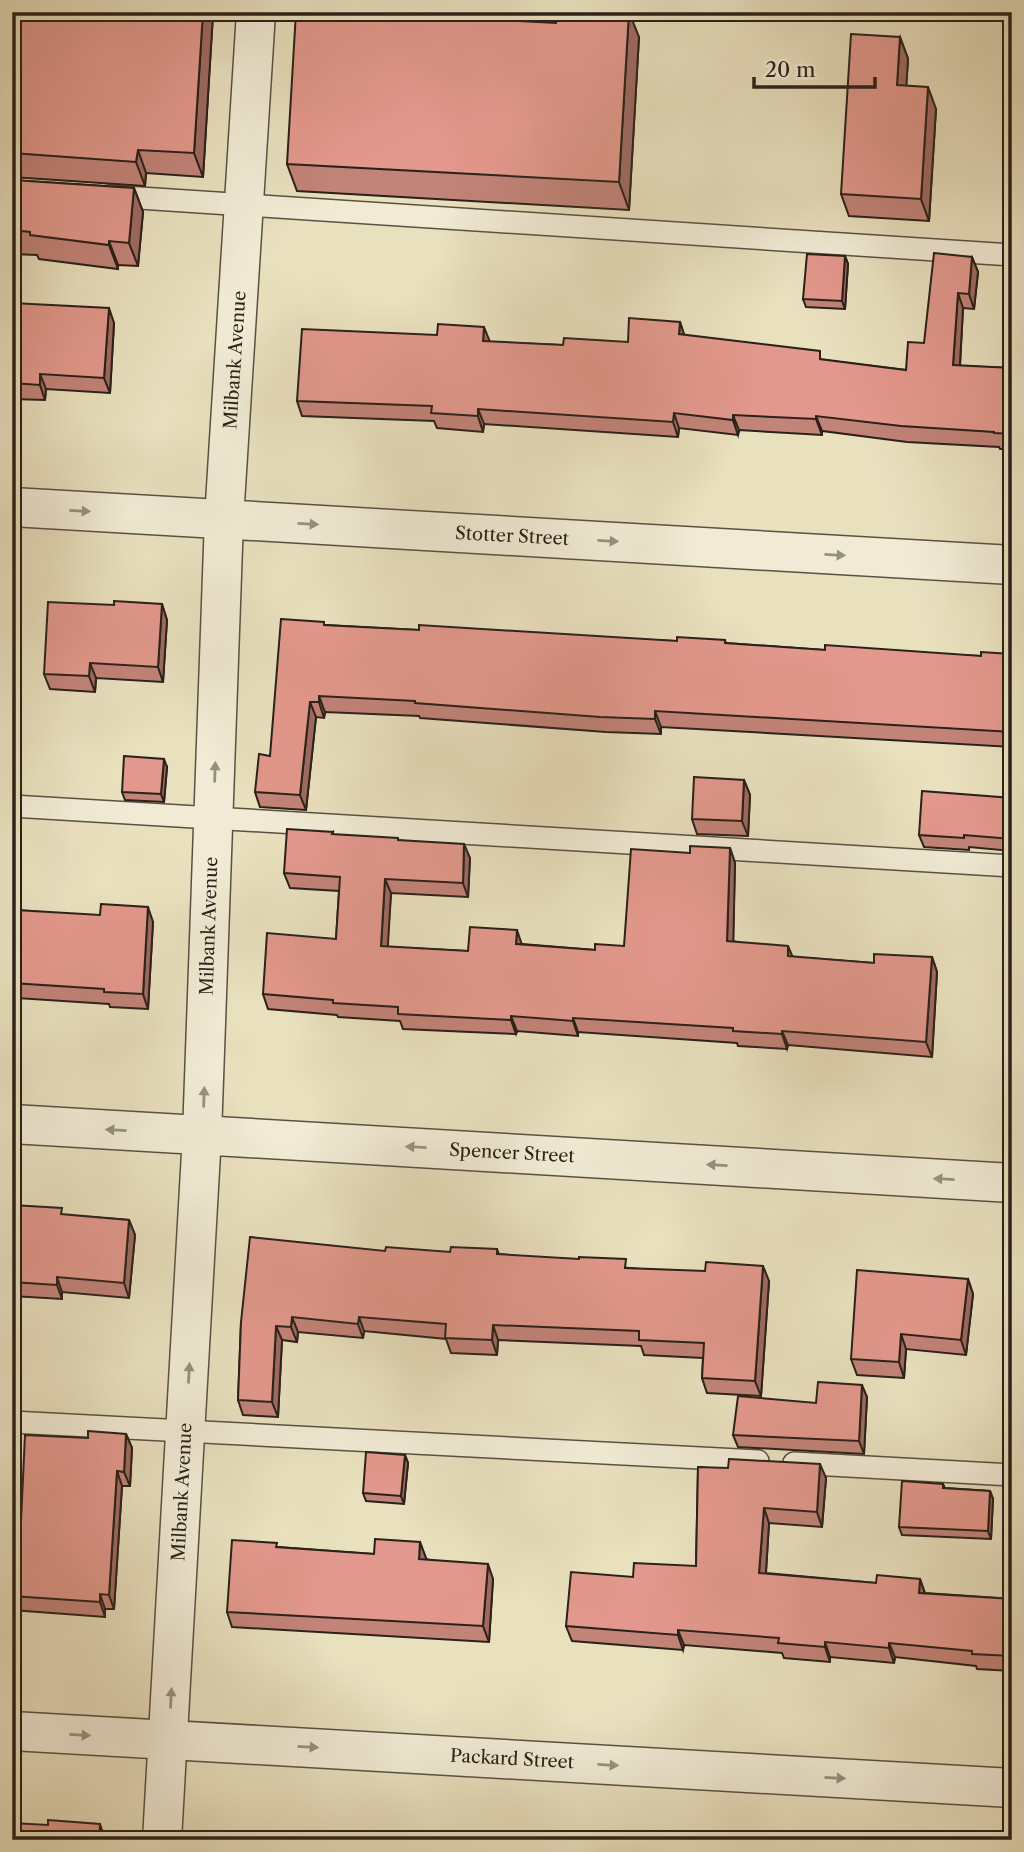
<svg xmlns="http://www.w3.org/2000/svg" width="1024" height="1852" font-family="'Libre Caslon Text',serif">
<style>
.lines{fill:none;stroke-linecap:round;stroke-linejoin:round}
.service-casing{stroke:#5a5142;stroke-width:24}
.minor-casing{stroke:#5a5142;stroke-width:41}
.service{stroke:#f1ebd5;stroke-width:21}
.minor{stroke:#f1ebd5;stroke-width:38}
.wall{fill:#c28378;stroke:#2a2119;stroke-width:2}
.shaded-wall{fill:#9e6a62;stroke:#2a2119;stroke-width:2}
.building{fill:#e2988c;stroke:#2a2119;stroke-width:2}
.oneway{fill:#979080}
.labels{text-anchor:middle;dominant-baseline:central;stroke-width:6;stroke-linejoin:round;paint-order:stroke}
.street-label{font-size:18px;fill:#2a2119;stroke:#f1ebd5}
</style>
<rect width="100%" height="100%" fill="#e9e0be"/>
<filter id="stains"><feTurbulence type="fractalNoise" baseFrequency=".00286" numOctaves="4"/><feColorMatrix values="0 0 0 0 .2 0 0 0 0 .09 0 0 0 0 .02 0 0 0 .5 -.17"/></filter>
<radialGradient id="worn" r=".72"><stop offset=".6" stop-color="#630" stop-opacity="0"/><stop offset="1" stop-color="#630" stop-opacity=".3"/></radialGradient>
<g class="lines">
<!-- service casing -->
<g class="service-casing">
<path id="service" d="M109 196 1012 255
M12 806 1012 866
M12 1422 758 1461
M794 1463 1012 1475"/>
</g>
<!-- minor casing -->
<g class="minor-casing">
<path id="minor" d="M12 507 1012 565
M12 1124 1012 1183
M12 1731 1012 1788
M162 1840 202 1135 224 519 256 12"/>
</g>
<!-- service -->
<use href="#service" class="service"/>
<!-- minor -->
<use href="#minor" class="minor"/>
</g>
<!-- wall -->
<path class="wall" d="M12 12 213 14 203 177 146 173 145 186 12 177Z
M451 12 453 17 639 37 629 210 297 191 287 164Z
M900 37 908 59 906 86 936 109 929 221 849 216 841 194Z
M12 180 134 188 143 212 138 266 118 265V269L39 259 37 255 12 254Z
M845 256 848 264 845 309 806 307 803 299Z
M972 257 978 272 974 309 963 308 960 366 1012 368V449H1000L999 447 907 442 822 431V435L739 430 738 435 679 428 678 437 484 424 483 432 437 428 434 421 302 416 297 401 437 335 490 342 563 345 628 342 680 322 684 335 823 360 906 370 924 343Z
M12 303 114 323 110 393 46 389 45 400 12 399Z
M162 604 167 620 163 682 96 678 95 692 50 689 44 674 114 605Z
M325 625 419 630 677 641 725 640 726 643 825 650 981 656 1012 654V747L661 727V734L606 732 420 718 419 716 325 712 324 718 316 717 306 810 260 807 255 792Z
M167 767 164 802 125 800 122 792Z
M744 780 750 795 748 836 697 834 692 819Z
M1012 798V851L969 847V850L924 847 919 835Z
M333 832V835L399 840 470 858 468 897 391 893 387 947 468 951 522 944 595 950 624 946 690 853 730 848 735 863 733 941 793 957 874 963 932 957 937 972 932 1057 788 1045 787 1049 738 1046 737 1043 578 1032V1036L517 1031 516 1034 403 1029 400 1021 338 1017 337 1015 268 1009 263 994 336 939 339 891 290 888 284 873Z
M12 906 17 910 153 922 148 1009 110 1007 109 1004 17 998V1002H12Z
M1012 976V1058H1009L1003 1043Z
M12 1205 64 1215 129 1220 135 1235 129 1298 62 1292V1299L12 1296Z
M497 1249 499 1254 629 1268 769 1281 761 1396 707 1393 702 1378 703 1358 644 1355 641 1346 498 1340 497 1355 451 1353 446 1339 364 1331 363 1338 298 1332 297 1342 282 1340 278 1417 243 1415 238 1400 241 1322 385 1251 450 1252Z
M968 1279 973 1294 966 1355 906 1349 904 1378 857 1375 851 1359Z
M867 1397 864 1454 738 1447 733 1435 816 1403Z
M126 1434 132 1448 130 1486H122L114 1609H105V1617L12 1610V1521H21L88 1438Z
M405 1455 408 1463 404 1504 366 1501 363 1493Z
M698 1467 826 1478 822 1527 769 1523 766 1573 876 1583 920 1579 925 1593 1012 1599V1671L977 1669 976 1666 895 1657 894 1663 830 1657V1662L784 1658 782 1653 684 1645 683 1650 572 1641 566 1626 633 1577 696 1566Z
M943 1484 945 1488 990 1491 993 1499 991 1539 902 1535 899 1527Z
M420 1542 426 1559 493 1579 489 1642 232 1627 227 1612 278 1547 374 1554Z"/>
<!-- shaded-wall -->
<path class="shaded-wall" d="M203 12H212L213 14 203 177 194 153Z
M446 12H451L456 27 446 17Z
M629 12 639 37 629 210 619 182Z
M900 37 908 59 905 107 897 85Z
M928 87 936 109 929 221 921 199Z
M138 150 146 173 145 186 136 162Z
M134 188 143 212 138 266 129 243Z
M109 241 118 265V269L109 245Z
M845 256 848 264 845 309 842 301Z
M972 257 978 272 974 309 969 294Z
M958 293 963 308 959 381 953 365Z
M109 308 114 323 110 393 104 378Z
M680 322 685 337 679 334Z
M484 327 490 342 483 341Z
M40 374 46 389 45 400 40 385Z
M478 409 484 424 483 432 478 416Z
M674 413 679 428 678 437 673 422Z
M733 415 739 430 738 435 733 420Z
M816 416 822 431V435L816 419Z
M162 604 167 620 163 682 158 667Z
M90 663 96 678 95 692 89 676Z
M319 696 325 712 324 718 319 702Z
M310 702 316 717 306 810 300 795Z
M655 711 661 727V734L655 719Z
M164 759 167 767 164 802 161 794Z
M744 780 750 795 748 836 742 821Z
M464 844 470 858 468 897 463 883Z
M730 848 735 863 733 956 727 941Z
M385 879 391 893 387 961 381 946Z
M148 907 153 922 148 1009 143 994Z
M517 930 522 945 516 944Z
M788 946 794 960 788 956Z
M932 957 937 972 932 1057 926 1042Z
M12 985 17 998V1002L12 990Z
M511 1016 517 1031 516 1034 511 1020Z
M573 1018 578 1032V1036L573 1021Z
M782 1031 788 1045 787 1049 782 1034Z
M129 1220 135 1235 129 1298 124 1283Z
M763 1266 769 1281 761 1396 755 1381Z
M57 1277 62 1292V1299L57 1285Z
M968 1279 973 1294 966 1355 961 1340Z
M292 1317 298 1332 297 1342 291 1327Z
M359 1317 364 1331 363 1338 358 1324Z
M493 1325 498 1340 497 1355 492 1340Z
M276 1326 282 1340 278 1417 272 1402Z
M901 1334 906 1349 904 1378 899 1362Z
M862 1385 867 1397 864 1454 859 1441Z
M126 1434 132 1448 130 1486 124 1472Z
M405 1455 408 1463 404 1504 401 1496Z
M820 1464 826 1478 822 1527 817 1512Z
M117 1471 122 1486 114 1609 109 1595Z
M990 1491 993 1499 991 1539 988 1531Z
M764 1508 769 1523 765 1587 759 1573Z
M420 1542 426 1558 425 1574 419 1559Z
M488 1564 493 1579 489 1642 483 1626Z
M920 1579 925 1594 919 1593Z
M100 1594 105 1609V1617L100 1602Z
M678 1630 684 1645 683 1650 678 1635Z
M825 1642 830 1657V1662L825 1647Z
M889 1643 895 1657 894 1663 889 1648Z
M100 1824 105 1839V1840H99Z"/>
<!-- building -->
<path class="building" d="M12 12H203L194 153 138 150 136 162 12 153Z
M296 12H446V17L556 23 557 12H629L619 182 287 164Z
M851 34 900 37 897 85 928 87 921 199 841 194Z
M12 180 134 188 129 243 109 241V245L30 235V232L12 230Z
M934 253 972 257 969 294 958 293 953 365 1012 368V434L994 433V432L901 426 816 416V419L733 415V420L674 413 673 422 478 409V416L431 413 432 406 297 401 302 329 437 335 438 324 484 327 483 341 563 345 564 338 628 342 629 318 680 322 679 334 820 351V359L906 370 908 342 924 343Z
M807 254 845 256 842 301 803 299Z
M12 303 109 308 104 378 40 374V385L12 383Z
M114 601 162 604 158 667 90 663 89 676 44 674 48 602 114 605Z
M281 619 324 622V625L419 630V625L677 641V637L725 640V643L825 650V645L981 656V652L1012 654V732L655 711V719L600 717 415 703V701L319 696V702H310L300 795 255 792 259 754 270 756Z
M124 756 164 759 161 794 122 792Z
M694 777 744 780 742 821 692 819Z
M922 791 1012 798V839L964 835V838L919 835Z
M287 829 333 832 332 834 398 838V840L464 844 463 883 385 879 381 946 468 951 470 927 517 930 516 944 595 950V944L624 946 631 849 690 853V846L730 848 727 941 788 946V956L874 963V954L932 957 926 1042 782 1031V1034L733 1031V1028L573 1018V1021L511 1016V1020L398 1014V1007L333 1003V1000L263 994 267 933 336 939 340 877 284 873Z
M101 904 148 907 143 994 104 992V989L12 983V906H16V910L100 915Z
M1006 976H1012V1043H1003Z
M12 1205 62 1208 61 1214 129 1220 124 1283 57 1277V1285L12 1282Z
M250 1237 385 1251 386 1247 450 1252 451 1247 497 1249V1254L579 1259V1257L626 1259 625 1268 705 1271 706 1262 763 1266 755 1381 702 1378 704 1343 639 1340V1331L493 1325 492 1340 445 1338 446 1324 359 1317 358 1324 292 1317 291 1327 276 1326 272 1402 238 1400 241 1322Z
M857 1270 968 1279 961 1340 901 1334 899 1362 851 1359Z
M818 1382 862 1385 859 1441 733 1435 738 1396 816 1403Z
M88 1431 126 1434 124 1472 117 1471 109 1595 100 1594V1602L12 1596V1521H21L25 1435 88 1438Z
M366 1452 405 1455 401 1496 363 1493Z
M729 1459 820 1464 817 1512 764 1508 759 1573 876 1583 877 1575 920 1579 919 1593 1012 1599V1656L972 1654V1651L889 1643V1648L825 1642V1647L778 1643 779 1638 678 1630V1635L566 1626 571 1572 633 1577 634 1563 696 1566 698 1467 728 1468Z
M902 1481 943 1484V1488L990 1491 988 1531 899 1527Z
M375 1539 420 1542 419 1559 488 1564 483 1626 227 1612 232 1540 277 1543 276 1547 374 1554Z
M48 1820 100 1824 99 1840H12V1823L48 1825Z
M363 1836 397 1840H362Z"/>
<!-- one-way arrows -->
<defs><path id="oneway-solid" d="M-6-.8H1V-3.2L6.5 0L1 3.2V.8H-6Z" transform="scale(1.75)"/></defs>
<g class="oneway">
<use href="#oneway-solid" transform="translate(80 511) rotate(3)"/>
<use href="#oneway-solid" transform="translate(308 524) rotate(3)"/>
<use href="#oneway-solid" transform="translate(608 541) rotate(3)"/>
<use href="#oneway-solid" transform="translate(835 555) rotate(3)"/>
<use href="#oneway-solid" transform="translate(215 772) rotate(-88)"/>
<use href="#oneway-solid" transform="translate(204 1097) rotate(-88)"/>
<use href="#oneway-solid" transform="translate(116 1130) rotate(-177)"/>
<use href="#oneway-solid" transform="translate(416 1147) rotate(-177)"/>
<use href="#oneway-solid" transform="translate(717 1165) rotate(-177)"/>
<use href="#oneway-solid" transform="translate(944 1179) rotate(-177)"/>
<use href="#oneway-solid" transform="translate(189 1373) rotate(-87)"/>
<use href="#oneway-solid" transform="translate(171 1698) rotate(-87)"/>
<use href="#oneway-solid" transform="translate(80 1735) rotate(3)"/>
<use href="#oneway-solid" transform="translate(308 1747) rotate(3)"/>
<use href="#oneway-solid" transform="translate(608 1765) rotate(3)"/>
<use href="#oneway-solid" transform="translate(835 1778) rotate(3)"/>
</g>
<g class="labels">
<!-- street labels -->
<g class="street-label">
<text transform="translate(235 360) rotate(-86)">Milbank Avenue</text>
<text transform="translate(512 536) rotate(3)">Stotter Street</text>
<text transform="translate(209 926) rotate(-88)">Milbank Avenue</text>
<text transform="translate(512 1153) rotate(3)">Spencer Street</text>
<text transform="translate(182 1492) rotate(-87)">Milbank Avenue</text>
<text transform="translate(512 1759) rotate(3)">Packard Street</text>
</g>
</g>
<!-- margin -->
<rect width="1024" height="1852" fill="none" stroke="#e9e0be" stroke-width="42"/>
<rect x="14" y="14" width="996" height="1824" fill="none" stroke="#2a2119" stroke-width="3.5"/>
<rect x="21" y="21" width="982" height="1810" fill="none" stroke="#2a2119" stroke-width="2"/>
<!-- scale -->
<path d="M754 77v10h121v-10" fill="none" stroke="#2a2119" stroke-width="3.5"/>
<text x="765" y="77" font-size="21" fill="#2a2119" stroke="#f1ebd5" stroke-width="5" paint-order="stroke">20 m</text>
<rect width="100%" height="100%" filter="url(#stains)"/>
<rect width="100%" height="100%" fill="url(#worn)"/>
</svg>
